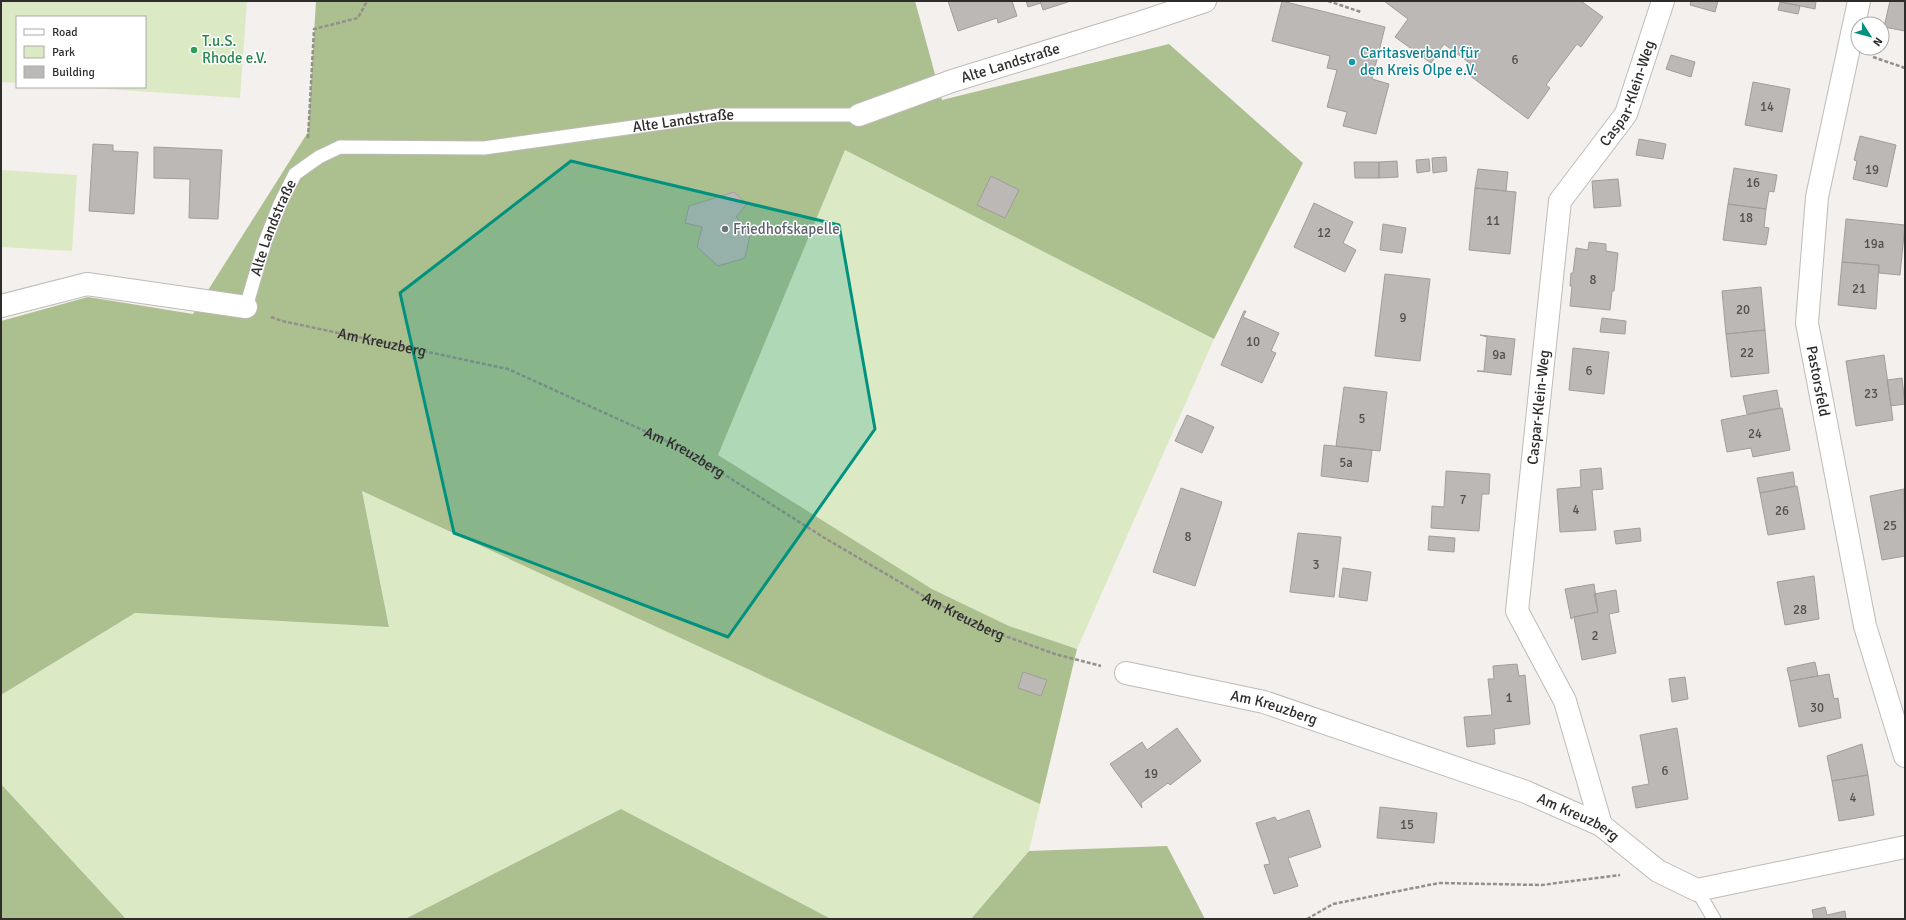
<svg xmlns="http://www.w3.org/2000/svg" width="1906" height="920" font-family="Signika,sans-serif">
<style>
.green{fill:#dbeac5}
.forest{fill:#acbf8f}
.building{fill:#bcb8b6;stroke:#a09d9a}
.lines{fill:none;stroke-linecap:round;stroke-linejoin:round}
.lane-casing{stroke:#bebbb8;stroke-width:15}
.street-casing{stroke:#bebbb8;stroke-width:24}
.path{stroke:#928f8d;stroke-width:2.5;stroke-dasharray:4 2;stroke-linecap:butt}
.lane{stroke:#fff;stroke-width:13}
.street{stroke:#fff;stroke-width:22}
.marked{fill:#00927e;fill-opacity:0.2;stroke:#00927e;stroke-width:3;stroke-linejoin:round}
.leisure-dot{fill:#2e9e5b;stroke:#fff;stroke-width:1.5}
.culture-dot{fill:#0f9aa8;stroke:#fff;stroke-width:1.5}
.worship-dot{fill:#6b7280;stroke:#fff;stroke-width:1.5}
.labels{text-anchor:middle;dominant-baseline:central;stroke-width:3;stroke-linejoin:round;paint-order:stroke}
.number-label{font-size:13px;fill:#52504e}
.leisure-label{font-size:15px;fill:#27864d;stroke:#fff;text-anchor:start}
.culture-label{font-size:15px;fill:#0d838f;stroke:#fff;text-anchor:start}
.street-label{font-size:15px;fill:#2f2d2c;stroke:#fff}
.worship-label{font-size:15px;fill:#5b616d;stroke:#fff;text-anchor:start}
</style>
<rect width="100%" height="100%" fill="#f4f0ed"/>
<!-- green -->
<path class="green" d="M1 1H247L240 98 77 87H145V17H17V83L1 82Z
M845 150 1214 339 1077 649 1009 626 932 589 717 455Z
M1 170 77 175 72 251 1 247Z
M362 491 1040 804 1029 851 971 919H831L621 809 405 919H126L1 784V695L135 613 389 626Z"/>
<!-- forest -->
<path class="forest" d="M316 1H915L942 100 1169 44 1303 163 1214 339 845 150 718 455 932 589 1009 626 1077 649 1040 804 362 491 389 627 135 613 1 695V321L88 297 193 314 308 132Z
M1 784 126 919H1Z
M621 809 831 919H405Z
M1167 846 1205 919H971L1029 851Z"/>
<!-- building -->
<path class="building" d="M948 1H1012L1017 16 998 23 997 18 958 31Z
M1026 1H1040L1041 3 1028 7Z
M1040 1H1071L1043 10Z
M1282 1 1385 27 1372 79 1389 84 1376 134 1343 126 1347 112 1327 107 1337 70 1327 68 1330 56 1272 41Z
M1384 1H1581L1603 17 1581 47 1577 44 1546 85 1550 88 1528 119 1465 72 1471 64 1444 44 1431 63 1395 37 1408 19Z
M1691 1H1718L1715 12 1690 5Z
M1777 1H1816L1815 9Z
M1890 1H1905V31L1884 27Z
M1780 2 1800 6 1798 14 1778 10Z
M1671 55 1695 62 1691 77 1666 69Z
M1753 82 1790 89 1782 132 1745 125Z
M1860 136 1896 145 1887 187 1853 179 1857 161 1854 160Z
M1639 139 1666 144 1663 159 1636 155Z
M93 144 113 145V151L138 152 134 214 89 211Z
M154 147 222 150 218 219 189 218 190 179 154 178Z
M1446 157 1447 171 1433 173 1432 158Z
M1429 159 1430 171 1417 173 1416 160Z
M1397 161 1398 177 1379 178V162Z
M1354 162H1379V178H1355Z
M1734 168 1777 175 1774 192 1769 191 1766 209 1728 204Z
M1478 169 1508 172 1506 191 1475 188Z
M991 176 1019 190 1005 218 977 205Z
M1618 179 1621 206 1594 208 1592 181Z
M1475 188 1516 192 1510 254 1469 250Z
M734 192 747 204 736 217 751 231 745 258 718 266 697 247 702 227 685 223 689 206Z
M1314 203 1353 222 1343 243 1356 250 1345 272 1294 247Z
M1728 204 1766 209 1764 227 1769 228 1766 245 1723 240Z
M1846 219 1905 225 1900 275 1879 273V265L1842 262Z
M1383 224 1406 228 1402 253 1380 250Z
M1589 242 1606 244V251L1618 253 1614 291H1612L1610 310 1570 306 1572 286H1570L1571 273H1573L1576 248 1588 250Z
M1842 262 1879 265 1876 309 1838 305Z
M1385 274 1430 279 1420 361 1375 356Z
M1761 287 1765 330 1726 334 1722 291Z
M1244 311H1246L1243 317 1279 333 1271 351 1276 353 1262 383 1221 365Z
M1602 318 1626 321 1625 334 1600 332Z
M1765 330 1769 373 1731 377 1726 334Z
M1480 335 1515 339 1511 375 1477 371H1484L1487 337Z
M1573 348 1609 352 1604 394 1569 390Z
M1884 355 1893 420 1856 426 1846 361Z
M1902 378 1905 404 1891 406 1887 380Z
M1344 387 1387 392 1380 451 1336 446Z
M1777 390 1780 408 1747 414 1743 396Z
M1782 408 1790 450 1753 457 1751 448 1727 452 1721 420Z
M1187 415 1214 427 1202 453 1175 441Z
M1324 445 1372 450 1368 482 1321 476Z
M1601 468 1603 489 1592 490 1596 530 1560 532 1557 489 1581 487 1580 470Z
M1446 471 1490 474 1489 494H1482L1479 531 1431 528 1432 506 1444 507Z
M1793 472 1795 486 1760 493 1757 478Z
M1797 486 1805 529 1768 535 1760 493Z
M1181 488 1222 502 1195 586 1153 572Z
M1904 489 1905 556 1882 560 1870 496Z
M1640 528 1641 541 1616 544 1614 531Z
M1298 533 1341 537 1334 597 1290 592Z
M1429 536 1455 538 1454 552 1428 550Z
M1343 568 1371 572 1367 601 1339 597Z
M1814 576 1819 619 1785 625 1777 582Z
M1594 584 1598 612 1574 617 1571 619 1565 589Z
M1616 590 1619 612 1609 614 1616 653 1582 660 1574 617 1598 612 1594 594Z
M1815 662 1818 676 1790 681 1787 668Z
M1517 664 1519 676 1525 675 1530 724 1494 729 1495 744 1467 747 1464 717 1492 715 1488 679H1494L1493 666Z
M1023 672 1047 680 1041 696 1018 688Z
M1829 674 1834 699 1838 698 1841 718 1799 727 1790 681Z
M1685 677 1688 699 1672 702 1669 679Z
M1177 728 1201 761 1170 785 1168 783 1141 803 1142 808 1110 764 1142 742 1147 750Z
M1677 728 1688 799 1636 808 1632 787 1649 784 1640 735Z
M1862 744 1868 775 1832 781 1827 756Z
M1868 775 1874 815 1839 821 1832 781Z
M1380 807 1437 813 1434 843 1377 838Z
M1309 810 1321 847 1288 858 1298 886 1274 894 1264 865 1270 864 1256 823 1275 817 1277 821Z
M1825 907 1827 915 1845 911 1846 919H1810L1814 918 1812 910Z"/>
<g class="lines">
<!-- lane casing -->
<g class="lane-casing">
<g id="lane">
<path id="s2" d="M246 307 265 242 280 204 295 174 319 157 340 147 484 148 719 115H859"/>
<path d="M1697 890 1714 919"/>
</g>
</g>
<!-- street casing -->
<g class="street-casing">
<g id="street">
<path id="s3" d="M1859 1 1817 197 1807 323 1865 626 1905 756"/>
<path id="s4" d="M859 115 952 81 1139 23 1205 1"/>
<path d="M1 306 87 284 246 307"/>
<path id="s5" d="M1126 673 1264 702 1526 792 1601 825 1658 871 1697 890 1905 847"/>
<path id="s6" d="M1601 825 1565 701 1517 611 1560 201 1626 114 1663 1"/>
</g>
</g>
<!-- path -->
<g class="path">
<path d="M1328 1 1361 12"/>
<path d="M1873 57 1905 68"/>
<path d="M308 138 314 29 358 18 367 1"/>
<path id="s1" d="M271 317 282 321 508 369 684 449 823 537 932 601 991 631 1055 654 1101 666"/>
<path d="M1307 919 1333 904 1439 883 1542 885 1620 875"/>
</g>
<!-- lane -->
<use href="#lane" class="lane"/>
<!-- street -->
<use href="#street" class="street"/>
</g>
<!-- marked area -->
<path class="marked" d="M571 161 839 225 875 429 728 637 454 533 400 293Z"/>
<!-- markers -->
<circle class="leisure-dot" cx="194" cy="50" r="4"/>
<circle class="culture-dot" cx="1352" cy="62" r="4"/>
<circle class="worship-dot" cx="725" cy="229" r="4"/>
<g class="labels">
<!-- number labels -->
<g class="number-label">
<text x="1515" y="60">6</text>
<text x="1767" y="107">14</text>
<text x="1872" y="170">19</text>
<text x="1753" y="183">16</text>
<text x="1746" y="218">18</text>
<text x="1493" y="221">11</text>
<text x="1324" y="233">12</text>
<text x="1874" y="244">19a</text>
<text x="1593" y="280">8</text>
<text x="1859" y="289">21</text>
<text x="1743" y="310">20</text>
<text x="1403" y="318">9</text>
<text x="1253" y="342">10</text>
<text x="1747" y="353">22</text>
<text x="1499" y="355">9a</text>
<text x="1589" y="371">6</text>
<text x="1871" y="394">23</text>
<text x="1362" y="419">5</text>
<text x="1755" y="434">24</text>
<text x="1346" y="463">5a</text>
<text x="1463" y="500">7</text>
<text x="1576" y="510">4</text>
<text x="1782" y="511">26</text>
<text x="1890" y="526">25</text>
<text x="1188" y="537">8</text>
<text x="1316" y="565">3</text>
<text x="1800" y="610">28</text>
<text x="1595" y="636">2</text>
<text x="1509" y="698">1</text>
<text x="1817" y="708">30</text>
<text x="1665" y="771">6</text>
<text x="1151" y="774">19</text>
<text x="1853" y="798">4</text>
<text x="1407" y="825">15</text>
</g>
<!-- leisure labels -->
<g class="leisure-label">
<text x="202" y="41">T.u.S.<tspan x="202" dy="17">Rhode e.V.</tspan></text>
</g>
<!-- culture labels -->
<g class="culture-label">
<text x="1360" y="53">Caritasverband für<tspan x="1360" dy="17">den Kreis Olpe e.V.</tspan></text>
</g>
<!-- street labels -->
<g class="street-label">
<text stroke="none"><textPath href="#s4" startOffset="160">Alte Landstraße</textPath></text>
<text stroke="none"><textPath href="#s6" startOffset="772">Caspar-Klein-Weg</textPath></text>
<text stroke="none"><textPath href="#s2" startOffset="540">Alte Landstraße</textPath></text>
<text stroke="none"><textPath href="#s2" startOffset="84">Alte Landstraße</textPath></text>
<text stroke="none"><textPath href="#s1" startOffset="114">Am Kreuzberg</textPath></text>
<text stroke="none"><textPath href="#s3" startOffset="386">Pastorsfeld</textPath></text>
<text stroke="none"><textPath href="#s6" startOffset="436">Caspar-Klein-Weg</textPath></text>
<text stroke="none"><textPath href="#s1" startOffset="438">Am Kreuzberg</textPath></text>
<text stroke="none"><textPath href="#s1" startOffset="762">Am Kreuzberg</textPath></text>
<text stroke="none"><textPath href="#s5" startOffset="152">Am Kreuzberg</textPath></text>
<text stroke="none"><textPath href="#s5" startOffset="476">Am Kreuzberg</textPath></text>
</g>
<!-- worship labels -->
<g class="worship-label">
<text x="733" y="229">Friedhofskapelle</text>
</g>
</g>
<!-- border -->
<rect width="1906" height="920" fill="none" stroke="#2f2d2c" stroke-width="4"/>
<!-- legend -->
<rect x="16" y="16" width="130" height="72" fill="#ffffff" stroke="#acabab"/>
<rect x="24" y="29" width="20" height="6" fill="#ffffff" stroke="#acabab"/>
<text x="52" y="36" font-size="12" fill="#2f2d2c">Road</text>
<rect x="24" y="46" width="20" height="12" fill="#dbeac5" stroke="#acabab"/>
<text x="52" y="56" font-size="12" fill="#2f2d2c">Park</text>
<rect x="24" y="66" width="20" height="12" fill="#bcb8b6" stroke="#acabab"/>
<text x="52" y="76" font-size="12" fill="#2f2d2c">Building</text>
<!-- north arrow -->
<g transform="translate(1870 36) rotate(126)"><circle r="19" fill="#ffffff" stroke="#acabab"/>
<path d="M0-3L7 15L0 10L-7 15Z" fill="#00927e"/>
<text y="-6" font-size="11" font-weight="bold" text-anchor="middle" fill="#2f2d2c">N</text>
</g>
</svg>
